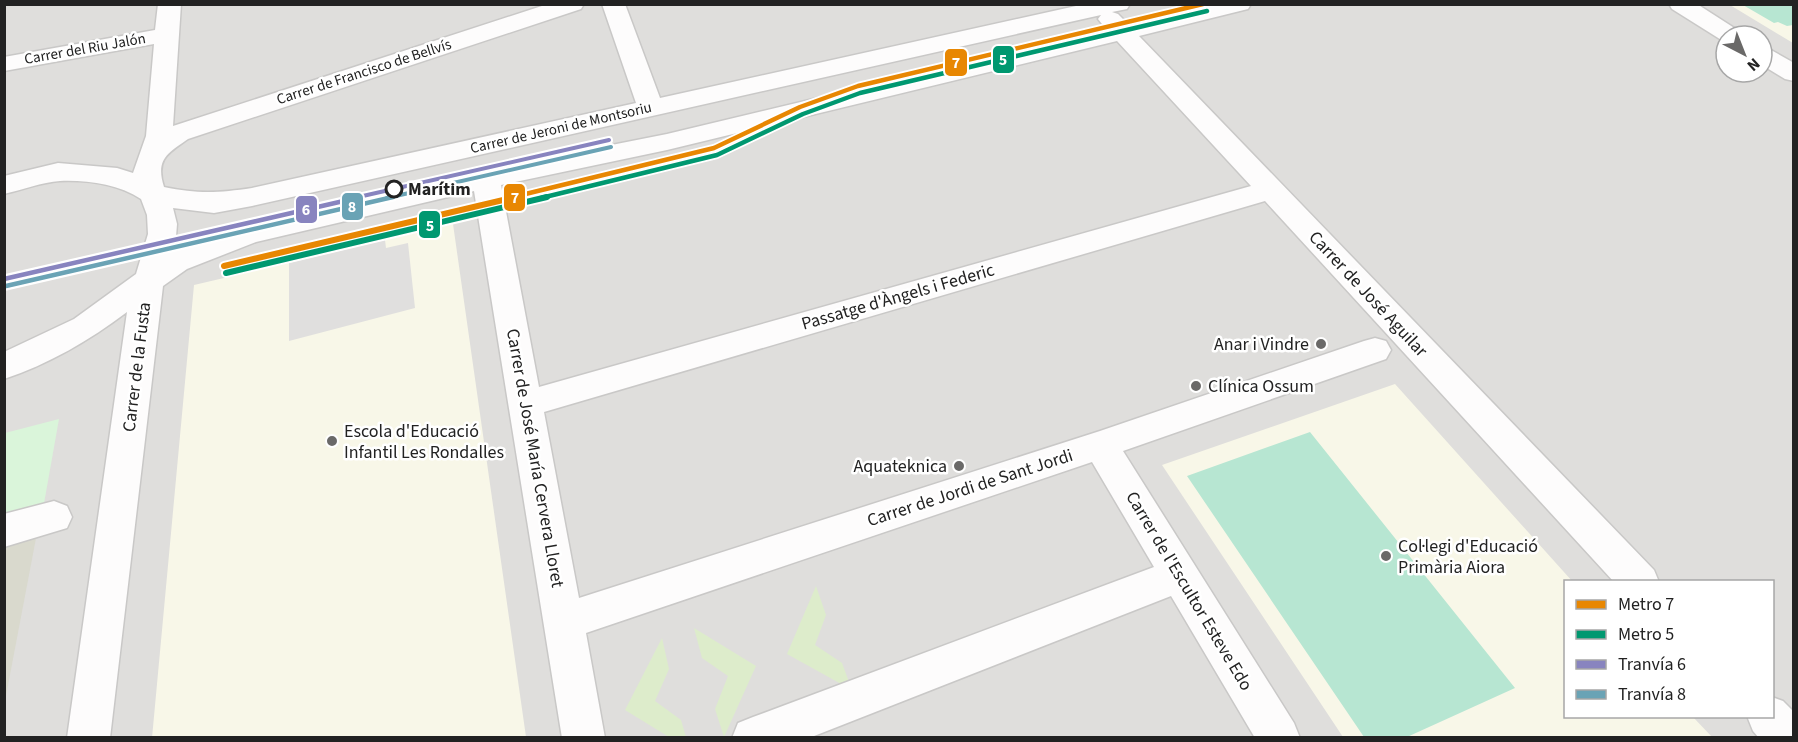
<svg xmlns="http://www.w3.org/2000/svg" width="1798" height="742" font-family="'Source Sans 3',sans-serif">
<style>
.residential{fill:#dfdedc;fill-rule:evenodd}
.education{fill:#f8f7e8}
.construction{fill:#d9d9cd}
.grass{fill:#ddeccb}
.park{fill:#daf5da}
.pitch{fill:#b7e6d2}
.parking{fill:#e0dfde}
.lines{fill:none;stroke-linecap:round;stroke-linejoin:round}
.minor-casing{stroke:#c9c8c7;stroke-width:3}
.minor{fill:#fdfcfc;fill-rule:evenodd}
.tram-1-far1-casing{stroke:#fff;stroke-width:8}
.tram-1-casing{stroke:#fff;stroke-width:9}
.tram-2-far1-casing{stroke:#fff;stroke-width:8}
.tram-2-casing{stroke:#fff;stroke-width:9}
.tram-1-far1{stroke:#8884bf;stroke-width:4}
.tram-1{stroke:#8884bf;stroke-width:4.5}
.tram-2-far1{stroke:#6aa3b5;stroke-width:4}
.tram-2{stroke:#6aa3b5;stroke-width:4.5}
.metro-1-far1-casing{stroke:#fff;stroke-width:8}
.metro-1-casing{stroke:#fff;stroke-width:10}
.metro-2-far1-casing{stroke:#fff;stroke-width:8}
.metro-2-casing{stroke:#fff;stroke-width:10}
.metro-1-far1{stroke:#e88702;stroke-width:4.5}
.metro-1{stroke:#e88702;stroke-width:6}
.metro-2-far1{stroke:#009870;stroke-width:4.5}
.metro-2{stroke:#009870;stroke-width:6}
.stop-dot{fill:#fff;stroke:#222;stroke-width:3}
.poi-dot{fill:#6a6968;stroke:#fff;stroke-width:2}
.labels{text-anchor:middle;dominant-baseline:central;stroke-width:5;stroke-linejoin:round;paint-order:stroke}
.far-street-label{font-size:15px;fill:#222;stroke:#fff}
.stop-label{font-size:18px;font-weight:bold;fill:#222;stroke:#fff;text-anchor:start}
.street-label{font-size:18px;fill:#222;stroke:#fff}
.poi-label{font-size:18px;fill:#222;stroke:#fff;text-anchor:start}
.line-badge{stroke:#fff;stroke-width:2}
.badge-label{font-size:16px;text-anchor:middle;font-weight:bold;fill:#fff}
</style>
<rect width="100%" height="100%" fill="#f0eeeb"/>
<!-- residential -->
<path class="residential" d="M5 5H1793V737H5ZM1726 36H1762V72H1726ZM1566 582H1772V716H1566Z"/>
<!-- education -->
<path class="education" d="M1730 5H1793V43Z
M453 224 526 737 152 738 194 285Z
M1395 384 1572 581 1566 582V716L1693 717 1712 737H1343L1162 465Z"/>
<!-- construction -->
<path class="construction" d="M37 533 5 701V543Z"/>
<!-- grass -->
<path class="grass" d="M816 586 826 615 815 645 842 663 852 690 787 654Z
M694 628 756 666 724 737 715 709 728 676 702 658Z
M662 638 669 669 655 701 681 720 686 737H669L625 710Z"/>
<!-- park -->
<path class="park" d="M59 419 43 509 5 520V433Z"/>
<!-- pitch -->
<path class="pitch" d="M1743 5H1793V25L1787 26 1778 22 1774 23Z
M1310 432 1515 688 1407 737H1364L1187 476Z"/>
<!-- parking -->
<path class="parking" d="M385 240 386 248 408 243 415 308 289 341V263Z"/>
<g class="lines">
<!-- minor casing -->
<g class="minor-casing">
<path id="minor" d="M158 4H181L173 126 548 4H584L581 9 188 139C168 153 155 159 164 187 197 194 219 193 252 188L636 103 602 4H625L660 98 1085 4H1130L1127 9 1112 12 1118 14 1128 24 1209 4H1251L1248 9 1139 36 1654 570 1659 582H1614L1265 201 544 412 579 598 1100 431 1364 341 1375 338 1386 341 1391 350 1386 359 1123 451 1294 723 1300 738H1255L1171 596 809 738H732L738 723 753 717 1154 567 1092 462 586 633 605 738H562L474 191 256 242 187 269 163 286 110 738H67L127 312C90 340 49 364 4 379V352L74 319 136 274 148 234 147 215 141 199C118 184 87 180 60 181 42 182 22 190 4 194V176L58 163 117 168 133 173 146 136 154 44 4 71V57L155 30ZM1101 15 1098 19 1106 29 667 134 486 170 250 223 175 249 177 224 173 208 214 213 252 206ZM1117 41 1251 186 539 387 501 185 667 150Z
M1669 4H1697L1739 31 1743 36H1726V42L1723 41 1672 9Z
M1762 48 1771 50 1794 63V81L1785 79 1762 65Z
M54 501 67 506 72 517 67 528 4 547V514Z
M1772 697 1783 701 1794 712V738H1759L1753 731 1747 716H1772Z"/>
</g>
<!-- minor -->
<use href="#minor" class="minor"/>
<!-- tram-1-far1 casing -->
<g class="tram-1-far1-casing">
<path id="tram-1-far1" d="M354 198 609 140"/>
</g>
<!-- tram-1 casing -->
<g class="tram-1-casing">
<path id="tram-1" d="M4 279 361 197"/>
</g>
<!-- tram-2-far1 casing -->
<g class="tram-2-far1-casing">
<path id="tram-2-far1" d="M387 198 611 147"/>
</g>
<!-- tram-2 casing -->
<g class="tram-2-casing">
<path id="tram-2" d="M6 286 393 197"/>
</g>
<!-- tram-1-far1 -->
<use href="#tram-1-far1" class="tram-1-far1"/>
<!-- tram-1 -->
<use href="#tram-1" class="tram-1"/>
<!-- tram-2-far1 -->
<use href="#tram-2-far1" class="tram-2-far1"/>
<!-- tram-2 -->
<use href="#tram-2" class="tram-2"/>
<!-- metro-1-far1 casing -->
<g class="metro-1-far1-casing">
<path id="metro-1-far1" d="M509 198 714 148 800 107 858 86 1203 4"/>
</g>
<!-- metro-1 casing -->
<g class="metro-1-casing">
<path id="metro-1" d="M224 266 516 197"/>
</g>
<!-- metro-2-far1 casing -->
<g class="metro-2-far1-casing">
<path id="metro-2-far1" d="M541 198 717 155 803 114 860 93 1207 11"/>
</g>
<!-- metro-2 casing -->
<g class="metro-2-casing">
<path id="metro-2" d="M226 273 547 197"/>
</g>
<!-- metro-1-far1 -->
<use href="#metro-1-far1" class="metro-1-far1"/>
<!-- metro-1 -->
<use href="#metro-1" class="metro-1"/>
<!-- metro-2-far1 -->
<use href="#metro-2-far1" class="metro-2-far1"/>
<!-- metro-2 -->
<use href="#metro-2" class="metro-2"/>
</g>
<!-- markers -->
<circle class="stop-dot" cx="394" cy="189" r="8"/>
<g class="poi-dot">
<circle cx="1321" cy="344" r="6"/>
<circle cx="1196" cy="386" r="6"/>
<circle cx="332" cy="441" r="6"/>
<circle cx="959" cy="466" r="6"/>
<circle cx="1386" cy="556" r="6"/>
</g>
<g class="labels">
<!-- far-street labels -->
<g class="far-street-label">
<text transform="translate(85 49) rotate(-10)">Carrer del Riu Jalón</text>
<text transform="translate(364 72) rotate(-18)">Carrer de Francisco de Bellvís</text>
<text transform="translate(561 128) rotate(-13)">Carrer de Jeroni de Montsoriu</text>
</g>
<!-- stop labels -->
<g class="stop-label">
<text x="408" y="189">Marítim</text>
</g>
<!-- street labels -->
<g class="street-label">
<text transform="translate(1368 294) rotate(47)">Carrer de José Aguilar</text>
<text transform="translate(898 297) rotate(-16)">Passatge d'Àngels i Federic</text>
<text transform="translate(137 367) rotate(-83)">Carrer de la Fusta</text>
<text transform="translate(535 458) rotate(80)">Carrer de José María Cervera Lloret</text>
<text transform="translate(970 488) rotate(-18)">Carrer de Jordi de Sant Jordi</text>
<text transform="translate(1189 591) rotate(59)">Carrer de l'Escultor Esteve Edo</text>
</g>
<!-- poi labels -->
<g class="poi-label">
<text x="1309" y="344" text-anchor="end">Anar i Vindre</text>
<text x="1208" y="386">Clínica Ossum</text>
<text x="344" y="431">Escola d'Educació<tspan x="344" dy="21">Infantil Les Rondalles</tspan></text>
<text x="947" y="466" text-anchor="end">Aquateknica</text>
<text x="1398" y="546">Col·legi d'Educació<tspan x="1398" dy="21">Primària Aiora</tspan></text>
</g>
</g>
<g class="line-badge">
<rect x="992" y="45" width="23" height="29" rx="6" fill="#009870"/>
<rect x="944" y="48" width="24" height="29" rx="6" fill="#e88702"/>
<rect x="503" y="183" width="23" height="29" rx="6" fill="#e88702"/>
<rect x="341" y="192" width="23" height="29" rx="6" fill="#6aa3b5"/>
<rect x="295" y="195" width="23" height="29" rx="6" fill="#8884bf"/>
<rect x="418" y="210" width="23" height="29" rx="6" fill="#009870"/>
</g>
<g class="badge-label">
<text x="1003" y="65">5</text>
<text x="956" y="68">7</text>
<text x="515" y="203">7</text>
<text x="352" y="212">8</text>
<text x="306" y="215">6</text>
<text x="430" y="231">5</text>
</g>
<!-- border -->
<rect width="1798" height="742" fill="none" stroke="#222222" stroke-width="12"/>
<!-- legend -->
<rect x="1564" y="580" width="210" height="138" fill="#ffffff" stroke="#a7a7a7" stroke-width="1.5"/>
<rect x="1576" y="600" width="30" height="9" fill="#e88702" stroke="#a7a7a7" stroke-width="1.5"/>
<text x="1618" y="610" font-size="18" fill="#222222">Metro 7</text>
<rect x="1576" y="630" width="30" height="9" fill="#009870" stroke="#a7a7a7" stroke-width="1.5"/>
<text x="1618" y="640" font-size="18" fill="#222222">Metro 5</text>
<rect x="1576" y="660" width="30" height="9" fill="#8884bf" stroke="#a7a7a7" stroke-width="1.5"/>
<text x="1618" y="670" font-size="18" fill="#222222">Tranvía 6</text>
<rect x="1576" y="690" width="30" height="9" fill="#6aa3b5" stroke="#a7a7a7" stroke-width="1.5"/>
<text x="1618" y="700" font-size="18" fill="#222222">Tranvía 8</text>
<!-- north arrow -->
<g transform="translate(1744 54) rotate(138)"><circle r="28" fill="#ffffff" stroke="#a7a7a7" stroke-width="1.5"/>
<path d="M0-4.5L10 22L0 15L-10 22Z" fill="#6a6968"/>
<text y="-9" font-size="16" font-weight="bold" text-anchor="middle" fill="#222222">N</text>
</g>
</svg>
